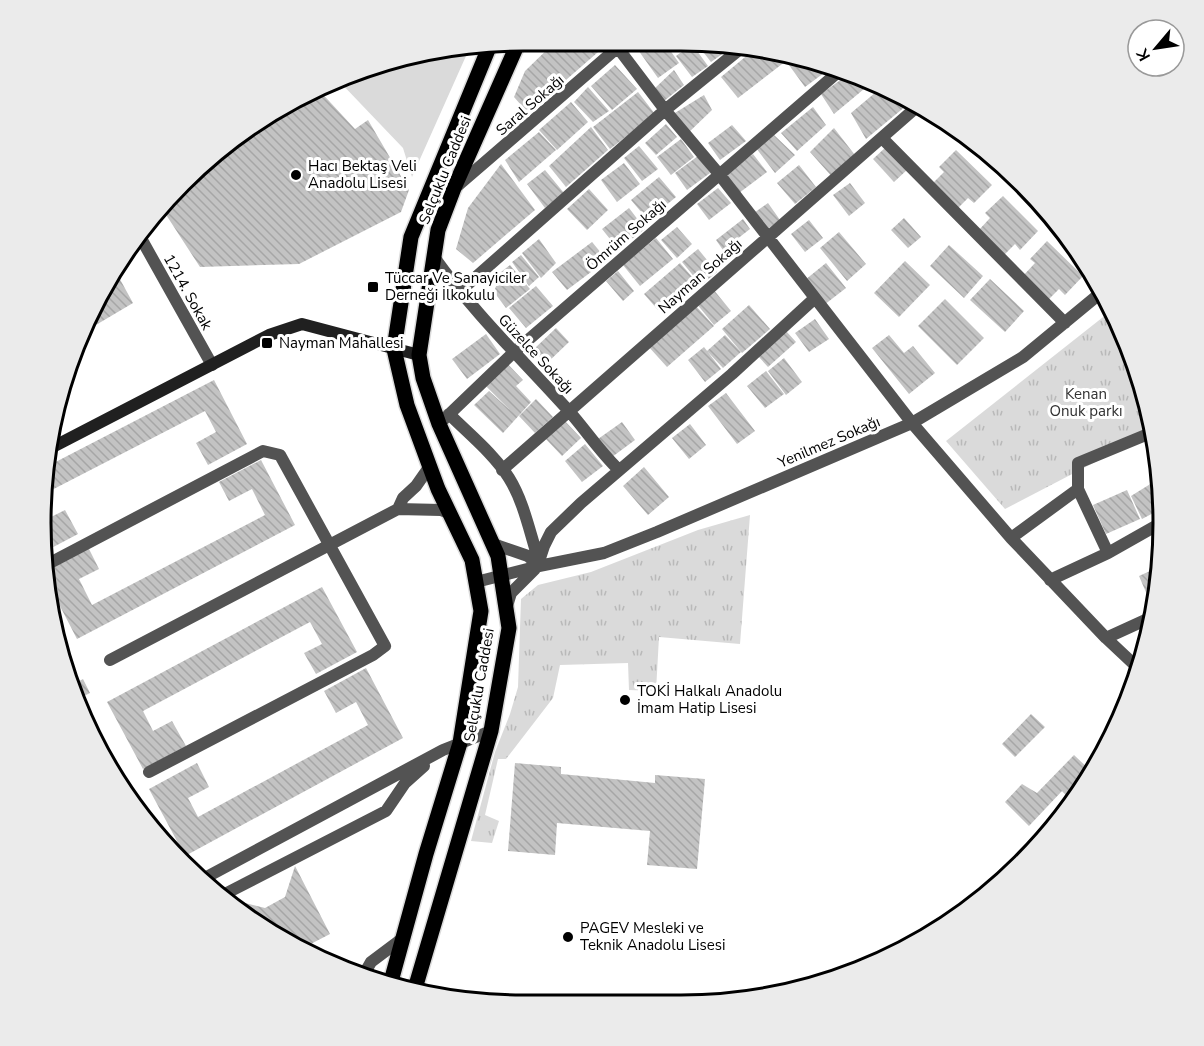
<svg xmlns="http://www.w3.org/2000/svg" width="1204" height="1046" font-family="'Nunito Sans',sans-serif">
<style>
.green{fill:#dadada}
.park{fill:url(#park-tufts)}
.building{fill:url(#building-back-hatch)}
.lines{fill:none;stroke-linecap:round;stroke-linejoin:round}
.primary-casing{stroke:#dbdbdb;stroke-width:18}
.street{stroke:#535353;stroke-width:12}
.secondary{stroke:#202020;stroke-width:12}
.primary{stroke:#000;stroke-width:15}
.poi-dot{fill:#000;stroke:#fff;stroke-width:2}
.labels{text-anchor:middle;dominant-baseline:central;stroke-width:6;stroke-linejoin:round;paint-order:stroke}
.street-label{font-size:15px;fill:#000;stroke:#fff}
.poi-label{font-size:15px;fill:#000;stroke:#fff;text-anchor:start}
.park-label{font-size:15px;fill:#313131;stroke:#fff}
.rim{fill:none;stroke:#000;stroke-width:3}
</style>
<defs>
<pattern id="park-tufts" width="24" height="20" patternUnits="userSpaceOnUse" patternTransform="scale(1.5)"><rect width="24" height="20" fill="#dadada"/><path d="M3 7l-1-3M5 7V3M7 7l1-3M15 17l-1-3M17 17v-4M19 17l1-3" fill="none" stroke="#b9b9b9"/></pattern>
<pattern id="building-back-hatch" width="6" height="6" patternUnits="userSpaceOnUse" patternTransform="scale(1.5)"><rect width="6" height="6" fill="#c3c3c3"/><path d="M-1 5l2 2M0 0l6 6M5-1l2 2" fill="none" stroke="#a6a6a6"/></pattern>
</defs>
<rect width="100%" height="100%" fill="#fff"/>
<!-- green -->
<path class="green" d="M470 47 412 177 403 148 338 80 398 57Z"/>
<!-- park -->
<path class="park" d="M1112 310 1138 368 1153 432 1005 509 946 441Z
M750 515 740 644 659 637 656 691 629 690 628 663 560 665 553 698 506 759H498L485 815 499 821 492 843 471 841 495 752 510 714 518 687 521 599 538 585 591 572 698 530Z"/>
<!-- building -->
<path class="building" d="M556 41 601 42 605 46 528 113 514 97 525 71Z
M642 43H665L679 63 658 78 636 47Z
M692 44 708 66 692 77 676 56Z
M697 44H724L735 45 711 62Z
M756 48 789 58 828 70 805 87 786 61 738 98 721 77Z
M615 65 637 89 612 110 591 86Z
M674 70 684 85 664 101 653 90Z
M846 76 857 79 864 89 834 114 821 94Z
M588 87 609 111 593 122 574 102Z
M882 87 895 90 912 101 866 139 851 113Z
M317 88 355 129 368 120 409 190 401 212 299 264 200 267 161 207 205 160 309 90Z
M638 92 655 114 610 149 593 127Z
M704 95 712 110 686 135 670 116Z
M571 102 588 122 557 150 539 130Z
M813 107 826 125 797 151 781 133Z
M666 124 677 137 656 155 645 143Z
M732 125 746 141 720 160 708 143Z
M591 127 608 150 566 187 549 166Z
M834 128 858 159 834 179 810 152Z
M539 132 556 150 519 182 505 160Z
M774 135 795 155 775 173 756 148Z
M681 139 694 157 671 175 657 157Z
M639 146 658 169 642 181 624 158Z
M886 147 908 169 894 182 873 159Z
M956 150 992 185 974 203 968 198 956 210 931 185 944 172 939 167Z
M753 154 767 172 739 193 726 174Z
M698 156 710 173 687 190 675 173Z
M624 163 640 184 617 202 601 180Z
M501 164 535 210 473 263 456 249 468 208Z
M799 165 816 187 795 204 777 183Z
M545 170 564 193 545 208 527 184Z
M1013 176 1044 205 1047 210 1043 214 1010 180Z
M659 177 676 197 648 220 631 200Z
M850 183 865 203 849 216 833 195Z
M718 188 731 203 709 220 697 204Z
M589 189 608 210 587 230 567 209Z
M1003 196 1038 231 1020 250 1015 244 1003 256 978 231 990 218 985 213Z
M768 203 780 220 766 230 754 213Z
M629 208 645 229 618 249 602 229Z
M904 218 921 237 908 248 891 230Z
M743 219 750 229 723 250 716 240Z
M809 220 823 238 805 252 791 234Z
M677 227 692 244 677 258 661 240Z
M839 232 866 264 847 281 820 248Z
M656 238 673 259 640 286 623 265Z
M539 239 556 263 541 278 522 253Z
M1047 241 1083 276 1065 295 1059 289 1047 301 1022 277 1035 263 1030 259Z
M592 242 607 260 567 290 552 272Z
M949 245 983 276 964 298 930 266Z
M698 249 717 272 701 285 682 262Z
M521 255 539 277 529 286 512 262Z
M905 261 930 285 899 317 874 293Z
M680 263 693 278 658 310 644 294Z
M826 263 846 288 824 305 805 280Z
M510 265 530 289 506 308 494 292 501 272Z
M618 271 634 291 623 301 606 281Z
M116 272 133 303 79 335 91 315Z
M990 279 1024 311 1005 332 970 300Z
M536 286 553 306 526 328 509 308Z
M713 289 731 311 714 325 696 303Z
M945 299 984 338 957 365 918 326Z
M695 305 714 326 667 367 648 346Z
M749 305 770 329 742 353 722 329Z
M815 319 829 339 809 352 795 333Z
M556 328 569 342 546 364 533 350Z
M786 331 796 342 768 367 758 356Z
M486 334 500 354 467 379 452 359Z
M725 335 741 352 723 368 707 351Z
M889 335 904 353 913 346 935 373 909 394 872 348Z
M704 347 721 369 705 382 688 360Z
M784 358 802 382 786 395 768 371Z
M505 361 523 380 516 386 531 402 503 433 474 405 489 391 512 412 483 383Z
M766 371 784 394 765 408 747 386Z
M214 380 247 444 208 465 196 443 216 432 205 411 44 494V468Z
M726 393 755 431 737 444 708 406Z
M536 399 553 417 535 433 519 416Z
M563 419 581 438 562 456 544 437Z
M622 422 635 440 612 457 598 439Z
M690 424 706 445 689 459 672 438Z
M585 444 603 466 582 482 565 461Z
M261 460 295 525 77 639 47 581 45 570 88 547 99 569 79 579 92 605 265 515 252 489 229 501 219 482Z
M644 467 669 497 648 515 623 486Z
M1160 478 1161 514 1159 510 1142 519 1131 496Z
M1127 490 1140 519 1106 534 1093 505Z
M65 510 78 534 42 553 43 515 45 520Z
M1161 566 1155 602 1151 604 1139 576Z
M322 587 357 652 316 674 304 653 322 644 310 622 143 711 153 731 172 721 186 746 143 769 107 702Z
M366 668 403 738 185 856 149 789 197 763 209 787 188 798 198 817 368 725 356 702 336 713 324 691Z
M83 679 90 693 76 700 70 686Z
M1031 714 1045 727 1015 757 1002 744Z
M1074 755 1092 772 1073 802 1062 791 1029 826 1005 802 1022 784 1037 793Z
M515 763 561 767V774L655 783V775L705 779 697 869 647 865 650 831 557 823 555 855 508 851Z
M295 866 330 934 301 949 255 924 240 912 233 900 265 908 285 897Z"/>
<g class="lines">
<!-- primary casing -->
<g class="primary-casing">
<path id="primary" d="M390 985 426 854 460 743 481 611 472 560 438 489 407 405 394 349 411 237 490 45
M414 992 491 731 509 628 498 556 439 424 423 378 419 355 438 230 454 188 519 41"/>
</g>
<!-- street -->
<path class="street" d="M618 48 665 110 719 174 912 423 1011 538 1106 638 1139 669
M882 138 1065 323
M455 188 624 42
M138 233 212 365
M434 257C474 313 522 359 568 410 585 429 600 452 619 470
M459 292 665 110 745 45
M449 414C469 434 494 454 509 478 524 502 530 534 539 561
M439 424 513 353 837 73
M502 470 919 105
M398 509 403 498 416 486 430 466
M1011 538 1078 489
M493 544 528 556 539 566
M1108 553 1078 489V463L1153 432
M539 561 544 546 551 532 581 503 732 374 815 298
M46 565 263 451 280 455 385 646 373 655 149 772
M1050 580 1108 553 1161 523
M476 582 539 566 604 553 657 532 912 423 1023 357 1103 291
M507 606 511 593 535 569
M1106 638 1152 617
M110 660 398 509 441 510 450 513
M201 880 443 750 491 731
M221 896 386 811 405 783 424 766
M363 976 371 962 403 938"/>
<!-- secondary -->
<path class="secondary" d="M47 450 269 335 302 324 419 355"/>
<!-- primary -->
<use href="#primary" class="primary"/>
</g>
<!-- markers -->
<g class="poi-dot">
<circle cx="296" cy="175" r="6"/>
<rect x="367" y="281" width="12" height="12" rx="3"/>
<rect x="261" y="337" width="12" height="12" rx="3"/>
<circle cx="625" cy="700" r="6"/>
<circle cx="568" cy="937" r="6"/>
</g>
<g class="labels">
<!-- street labels -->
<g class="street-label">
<text transform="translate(530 105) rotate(-41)">Saral Sokağı</text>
<text transform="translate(445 170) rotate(-68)">Selçuklu Caddesi</text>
<text transform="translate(626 235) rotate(-41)">Ömrüm Sokağı</text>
<text transform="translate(700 276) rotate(-41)">Nayman Sokağı</text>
<text transform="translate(188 292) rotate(61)">1214. Sokak</text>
<text transform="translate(536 354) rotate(47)">Güzelce Sokağı</text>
<text transform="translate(829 442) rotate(-23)">Yenilmez Sokağı</text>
<text transform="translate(479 685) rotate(-80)">Selçuklu Caddesi</text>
</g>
<!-- poi labels -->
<g class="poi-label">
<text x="308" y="166">Hacı Bektaş Veli<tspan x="308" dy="17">Anadolu Lisesi</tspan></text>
<text x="385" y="278">Tüccar Ve Sanayiciler<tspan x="385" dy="17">Derneği İlkokulu</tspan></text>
<text x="279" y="343">Nayman Mahallesi</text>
<text x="637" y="691">TOKİ Halkalı Anadolu<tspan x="637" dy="17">İmam Hatip Lisesi</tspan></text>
<text x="580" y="928">PAGEV Mesleki ve<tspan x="580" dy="17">Teknik Anadolu Lisesi</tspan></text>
</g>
<!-- park labels -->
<g class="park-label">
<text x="1086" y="394">Kenan<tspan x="1086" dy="17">Onuk parkı</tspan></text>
</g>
</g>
<!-- crop -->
<path d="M0 0H1204V1046H0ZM523 51H681A472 472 0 0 1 1153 523V523A472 472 0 0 1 681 995H523A472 472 0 0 1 51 523V523A472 472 0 0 1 523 51Z" fill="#ebebeb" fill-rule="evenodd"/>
<path class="rim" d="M523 51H681A472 472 0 0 1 1153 523V523A472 472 0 0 1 681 995H523A472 472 0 0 1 51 523V523A472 472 0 0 1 523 51Z"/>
<!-- north arrow -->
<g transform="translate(1156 48) rotate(241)"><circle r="28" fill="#ffffff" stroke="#999999" stroke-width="1.5"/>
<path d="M0-4.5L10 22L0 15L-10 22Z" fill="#000000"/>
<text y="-9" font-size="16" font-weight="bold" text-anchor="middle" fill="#000000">K</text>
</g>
</svg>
